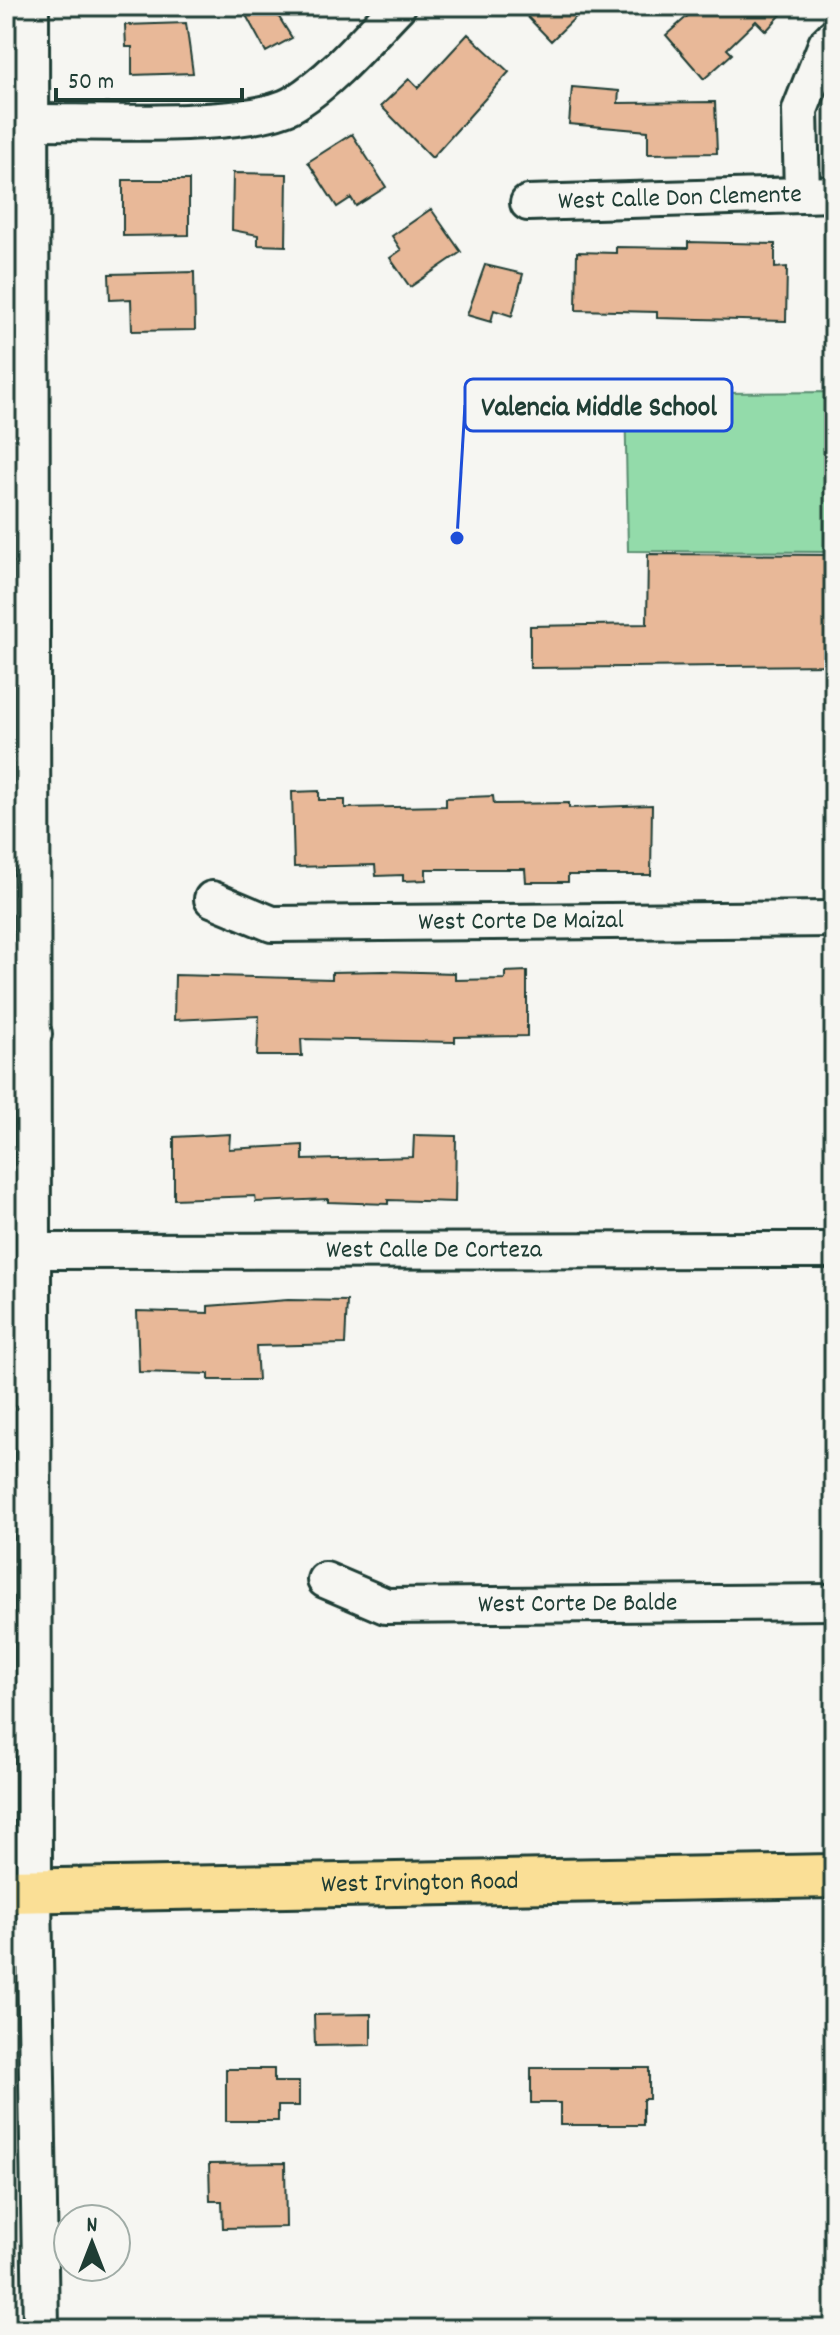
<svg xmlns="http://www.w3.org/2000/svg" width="840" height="2335" font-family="Dekko,sans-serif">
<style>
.green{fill:#93dbaa;stroke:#598c6f;stroke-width:2}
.building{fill:#e8b898;stroke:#1f3d34;stroke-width:2}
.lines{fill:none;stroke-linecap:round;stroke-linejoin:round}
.minor-casing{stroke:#1f3d34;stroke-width:40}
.major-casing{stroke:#1f3d34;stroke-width:48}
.minor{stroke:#f6f6f2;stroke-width:34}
.major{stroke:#fadf96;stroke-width:42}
.labels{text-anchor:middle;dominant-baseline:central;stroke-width:7;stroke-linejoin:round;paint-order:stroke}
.street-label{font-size:26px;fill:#1f3d34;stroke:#f6f6f2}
.leader{fill:none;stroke:#1d4ed8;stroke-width:3}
.callout-dot{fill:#1d4ed8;stroke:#f6f6f2;stroke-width:3}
.callout{fill:#f6f6f2;stroke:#1d4ed8;stroke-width:3}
.callout-label{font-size:28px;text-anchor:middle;font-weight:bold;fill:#1f3d34}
</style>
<rect width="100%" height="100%" fill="#f6f6f2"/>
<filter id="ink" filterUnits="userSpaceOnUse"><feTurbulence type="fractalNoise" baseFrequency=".0125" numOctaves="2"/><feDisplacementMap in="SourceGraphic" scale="16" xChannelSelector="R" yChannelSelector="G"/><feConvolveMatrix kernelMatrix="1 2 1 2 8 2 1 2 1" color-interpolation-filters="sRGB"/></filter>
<g filter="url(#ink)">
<!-- green -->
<path class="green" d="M834 392V552L628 551 625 394Z"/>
<!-- building -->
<path class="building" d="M241 6H272L292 38 266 52Z
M517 6H587L551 41Z
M699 6H789L766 31 756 21 727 49 732 54 704 79 666 35Z
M186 23 193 73 132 75V47H126L125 25Z
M468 34 509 72 432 158 381 106 409 79 418 88Z
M572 87 619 91 618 103 715 102 717 153 648 154V131L569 124Z
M352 134 386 187 356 206 351 198 337 207 308 162Z
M233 173 287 174 286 246 258 245V235L232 230Z
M123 180H189V235L123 236Z
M431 209 461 252 410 287 390 258 401 250 392 236Z
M688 242 775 244V268L787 267 786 321 657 318V312L576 310 577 252 616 253V247L688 248Z
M485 265 523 274 512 316 494 310 491 322 467 315Z
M194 272 195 330 132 331 131 299 110 300 109 274Z
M648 554 834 555V665L530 668V626L647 624Z
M319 791V800H345V808L446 806V798L493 796 494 804 569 803V808L652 805 651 875H568V882H526L525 869H426V880L403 881V875L376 876 375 865 294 867 292 792Z
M384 971 455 973V980L505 979V972L527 971V1036L455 1037V1042L301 1039 302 1056H257L259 1016 174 1020 175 975 332 979V972Z
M230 1134 229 1149 303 1145V1160L413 1157 414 1135 456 1136 455 1202 388 1200V1204L328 1202V1199L256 1202 255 1196 174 1199V1137Z
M288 1300 347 1301 345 1344 256 1346 258 1380H209V1374L139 1372 137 1311 208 1313V1306Z
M371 2014V2045L315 2046 314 2015Z
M531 2068H649V2099H643V2125H560V2103H531Z
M226 2069H274V2082H299V2106H278V2121H226Z
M285 2163 286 2227 223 2228 222 2201H210L209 2164Z"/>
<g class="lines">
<!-- minor casing -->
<g class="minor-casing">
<g id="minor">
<path d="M31 6 34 1891 41 2329"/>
<path d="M30 122C88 121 252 131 296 102 335 77 366 39 398 6"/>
<path d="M802 194 800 110 826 44 834 36"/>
<path id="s1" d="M528 203 834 194"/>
<path id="s2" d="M212 899 272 924 834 919"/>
<path d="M6 1034H34"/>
<path id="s3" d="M34 1251 834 1250"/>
<path id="s4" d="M325 1580 386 1606 834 1602"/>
</g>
</g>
<!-- major casing -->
<g class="major-casing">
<g id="major">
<path id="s5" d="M6 1891 834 1876"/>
</g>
</g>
<!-- minor -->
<use href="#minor" class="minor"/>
<!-- major -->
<use href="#major" class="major"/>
</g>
</g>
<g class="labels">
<!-- street labels -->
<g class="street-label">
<text stroke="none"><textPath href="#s1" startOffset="152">West Calle Don Clemente</textPath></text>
<text stroke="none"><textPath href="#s2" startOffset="314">West Corte De Maizal</textPath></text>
<text stroke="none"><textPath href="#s3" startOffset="400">West Calle De Corteza</textPath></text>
<text stroke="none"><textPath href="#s4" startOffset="258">West Corte De Balde</textPath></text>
<text stroke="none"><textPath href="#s5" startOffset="414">West Irvington Road</textPath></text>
</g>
</g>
<!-- callouts -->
<path class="leader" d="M457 538L465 405"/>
<circle class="callout-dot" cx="457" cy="538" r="8"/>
<rect class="callout" x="465" y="379" width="267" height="52" rx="8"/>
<g class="callout-label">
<text x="599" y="415">Valencia Middle School</text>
</g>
<!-- margin -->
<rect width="840" height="2335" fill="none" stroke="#f6f6f2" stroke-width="32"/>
<rect x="16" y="16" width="808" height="2303" fill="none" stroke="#1f3d34" stroke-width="3" filter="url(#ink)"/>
<!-- north arrow -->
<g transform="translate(92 2243)"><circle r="38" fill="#f6f6f2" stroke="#a0aca6" stroke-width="2"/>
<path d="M0-6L14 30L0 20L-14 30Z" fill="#1f3d34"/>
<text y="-12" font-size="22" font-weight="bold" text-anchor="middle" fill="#1f3d34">N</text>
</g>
<!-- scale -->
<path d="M56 88v12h186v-12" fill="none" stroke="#1f3d34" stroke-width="4"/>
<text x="68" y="88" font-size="24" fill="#1f3d34" stroke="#f6f6f2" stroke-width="6" paint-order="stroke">50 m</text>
</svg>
